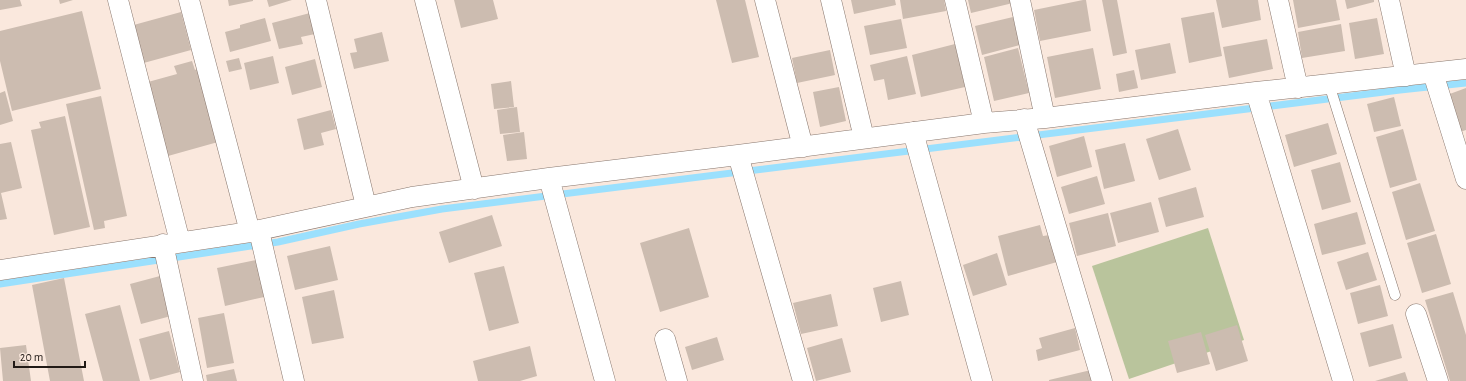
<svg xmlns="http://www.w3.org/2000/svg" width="1466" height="381" font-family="'Alegreya Sans',sans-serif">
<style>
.green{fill:#b9c49c}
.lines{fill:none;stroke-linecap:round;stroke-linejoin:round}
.stream{stroke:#9be0fd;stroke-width:7}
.building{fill:#ccbcb0}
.service-casing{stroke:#88776e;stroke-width:11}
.minor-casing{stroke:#88776e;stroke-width:21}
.service{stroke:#fff;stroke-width:10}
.minor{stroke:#fff;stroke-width:20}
</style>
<rect width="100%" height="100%" fill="#fae8dd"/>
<!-- green -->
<path class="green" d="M1208 228 1244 340 1129 379 1092 266Z"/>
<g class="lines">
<!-- stream -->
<path class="stream" d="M0 284 278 242 359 224 442 209 1400 90 1466 83"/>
</g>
<!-- building -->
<path class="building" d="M0 0H20L22 6 0 10Z
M59 0H73L60 4Z
M228 0H253V1L229 6Z
M267 0H292L269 7Z
M454 0H493L498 19 461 28Z
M716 0H745L759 57 732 63Z
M851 0H895L896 5 854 14Z
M900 0H944L946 11 903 19Z
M968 0H1013V3L971 13Z
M1083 0H1086L1091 31 1040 41 1034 10Z
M1102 0H1117L1127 53 1113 56Z
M1216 0H1258L1261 20 1222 28Z
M1293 0H1336L1340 20 1298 28Z
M1345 0H1374V2L1347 9Z
M82 11 101 89 12 111 0 61V31Z
M181 12 191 50 140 64 130 26Z
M1214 12 1222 56 1189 63 1181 18Z
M310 13 315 34 301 37 303 44 279 49 272 23Z
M1013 17 1020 45 982 55 975 26Z
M265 18 271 41 230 52 225 32 240 28V25Z
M1377 18 1384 54 1355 59 1349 23Z
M901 19 907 48 870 55 864 26Z
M1341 24 1345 51 1302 58 1298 32Z
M382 32 389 61 354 69 350 53 357 52 354 39Z
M1267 39 1273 69 1229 78 1223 47Z
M1170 43 1176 73 1141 80 1135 50Z
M955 44 965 87 921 97 912 55Z
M1018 48 1029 93 994 101 984 57Z
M1093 48 1101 89 1055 98 1047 57Z
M830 50 835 75 797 83 792 58Z
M273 56 279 83 250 90 244 63Z
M907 56 916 94 888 100 884 79 874 81 870 65Z
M239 58 242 69 229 72 226 61Z
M315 59 322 87 292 95 285 67Z
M192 61 195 70 198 69 218 142 168 156 148 82 177 74 174 66Z
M1134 70 1138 88 1119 92 1116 74Z
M511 81 514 107 494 109 491 84Z
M839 87 846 121 820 127 813 92Z
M1466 88V130L1460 132 1447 95Z
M5 91 13 121 0 125V93Z
M101 96 127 216 104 221 105 228 94 230 66 104Z
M1394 97 1401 126 1374 132 1367 104Z
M517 107 520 132 500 134 497 110Z
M331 110 336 129 321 133 324 145 304 150 297 119Z
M65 116 90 227 54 235 31 130 41 128 39 122Z
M1328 123 1337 154 1294 167 1285 135Z
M1178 129 1191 170 1159 180 1146 139Z
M1403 129 1417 180 1390 188 1376 137Z
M524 132 527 159 507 161 503 135Z
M1084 136 1092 167 1057 177 1049 146Z
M11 142 22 188 1 193 7 219 0 220V144Z
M1125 143 1135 181 1104 189 1095 150Z
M1340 162 1351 202 1322 210 1311 170Z
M1097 176 1105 204 1069 214 1061 187Z
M1420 183 1435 231 1406 240 1392 192Z
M1196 187 1204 217 1166 227 1158 198Z
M1151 202 1159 232 1118 243 1110 213Z
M1357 212 1366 244 1322 255 1314 224Z
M1108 213 1116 246 1077 256 1069 223Z
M492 215 502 246 449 263 439 232Z
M1040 225 1043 236 1050 235 1057 262 1008 276 998 236Z
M689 228 709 297 660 312 640 243Z
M1436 234 1451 284 1422 293 1407 243Z
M330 246 338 280 295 290 287 256Z
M1368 252 1377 280 1346 290 1337 262Z
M997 253 1007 285 973 296 963 265Z
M256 260 264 297 225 306 217 268Z
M504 266 519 323 489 331 474 273Z
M160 276 171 316 141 324 130 284Z
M64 278 84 381H50L32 285Z
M901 281 909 315 881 322 873 288Z
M1380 285 1388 316 1358 324 1350 293Z
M334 290 344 338 312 344 302 297Z
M1453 292 1466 335V381H1450L1425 300Z
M831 294 838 326 801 334 793 303Z
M120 305 140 381H103L85 314Z
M224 313 234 363 207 368 198 318Z
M1393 324 1402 358 1369 367 1360 333Z
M1237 325 1248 361 1216 371 1205 335Z
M1075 328 1080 350 1038 361 1036 350 1042 348 1039 338Z
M169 331 180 372 150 380 139 339Z
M1201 332 1210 364 1177 373 1168 341Z
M717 337 724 360 692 370 685 347Z
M842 338 851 372 816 381 807 348Z
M26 345 31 381H3L0 348Z
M530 346 537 376 520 381H478L473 361Z
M234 369 237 381H207L206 375Z
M1091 370 1094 381H1049V380Z
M1405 372 1408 381H1375Z"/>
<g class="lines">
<!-- service casing -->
<g class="service-casing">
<path id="service" d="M1329 84 1395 295"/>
</g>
<!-- minor casing -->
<g class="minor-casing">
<path id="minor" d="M118 0 180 242
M189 0 250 232
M316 0 366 206
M425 0 474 189
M765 0 803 147
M831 0 864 138
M955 0 984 123
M1020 0 1045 118
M1278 0 1298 88
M1389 0 1406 76
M1433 73 1466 179
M1256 92 1343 381
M1024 119 1102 381
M913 132 982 381
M738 155 803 381
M549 178 605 381
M259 231 294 381
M163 244 193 381
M0 270 250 232 412 197 549 178 738 155 984 123 1045 118 1256 92 1466 69
M1416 314 1438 381
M665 339 677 381"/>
</g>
<!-- service -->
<use href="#service" class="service"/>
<!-- minor -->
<use href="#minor" class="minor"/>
</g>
<!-- scale -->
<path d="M14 361v6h71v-6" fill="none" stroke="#211a16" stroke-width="2"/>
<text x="20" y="361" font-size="12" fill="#211a16" stroke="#fae8dd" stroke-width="3" paint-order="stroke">20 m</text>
</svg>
